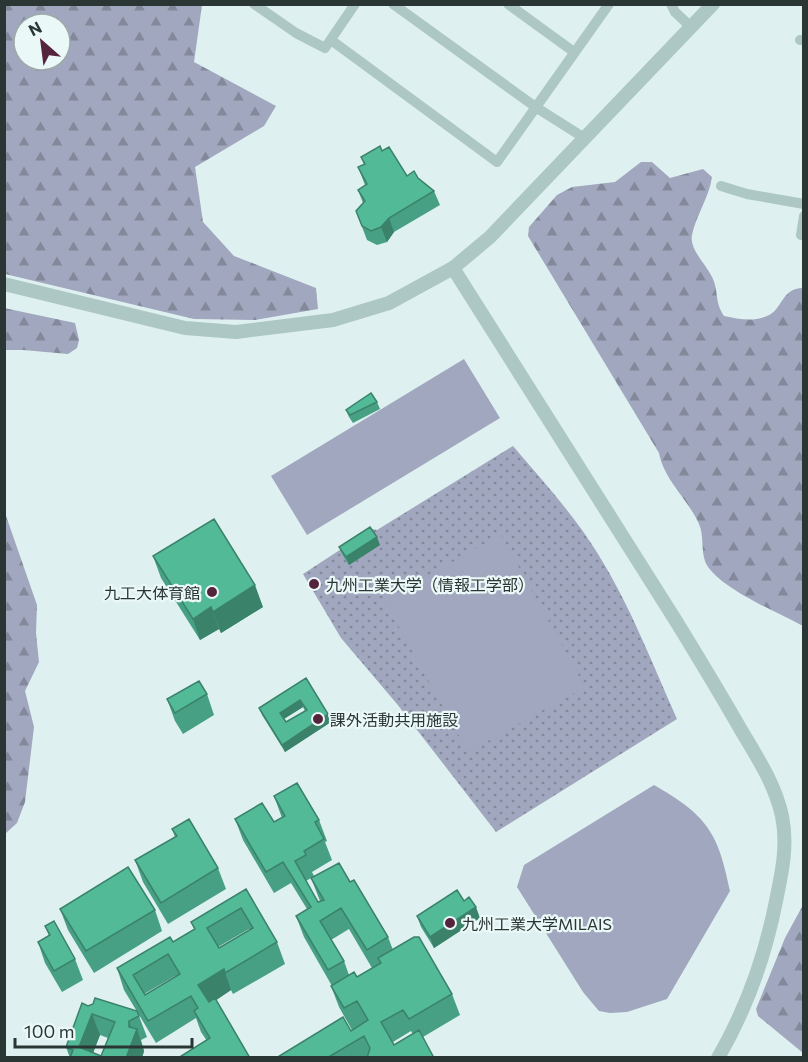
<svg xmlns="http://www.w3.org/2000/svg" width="808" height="1062" font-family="Commissioner,'Noto Sans JP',sans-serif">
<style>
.grass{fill:url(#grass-dots)}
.forest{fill:url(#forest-firs);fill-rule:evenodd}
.garden{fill:#a0a7be}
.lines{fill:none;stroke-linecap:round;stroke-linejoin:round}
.minor{stroke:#acc7c4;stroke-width:10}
.tertiary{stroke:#acc7c4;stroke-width:14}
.wall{fill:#47a083;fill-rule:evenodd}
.shaded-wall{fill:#3a826a}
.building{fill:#53ba98;stroke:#3a826a;stroke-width:1.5;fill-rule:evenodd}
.poi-dot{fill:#54243c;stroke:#ebf8f8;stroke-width:2}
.labels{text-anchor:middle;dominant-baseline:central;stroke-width:4.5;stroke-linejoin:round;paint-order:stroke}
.poi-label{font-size:16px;fill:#2a3633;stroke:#ebf8f8;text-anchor:start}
</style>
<defs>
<pattern id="grass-dots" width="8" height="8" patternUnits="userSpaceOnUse" patternTransform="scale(1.5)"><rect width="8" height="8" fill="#a0a7be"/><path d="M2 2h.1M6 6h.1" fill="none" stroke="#83899b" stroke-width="1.8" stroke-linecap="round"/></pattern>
<pattern id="forest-firs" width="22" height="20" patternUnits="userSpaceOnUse" patternTransform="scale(1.5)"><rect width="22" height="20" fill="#a0a7be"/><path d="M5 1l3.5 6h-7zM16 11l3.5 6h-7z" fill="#83899b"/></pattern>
</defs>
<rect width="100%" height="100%" fill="#dff0f0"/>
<!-- grass -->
<path class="grass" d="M513 446C542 480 574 515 598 554 630 605 652 663 677 719L496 832 397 704 341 638 303 574 372 529 377 530Z"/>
<!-- forest -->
<path class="forest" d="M5 4 202 5 194 62 276 106 264 126 195 167 203 222 234 256 316 288 318 309 255 320 194 319 5 274ZM24 24H60V60H24Z
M641 162H652L670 178 703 169 712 177C709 198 696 215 692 235 689 249 706 264 712 277 719 290 714 301 724 316 739 319 753 322 767 316 783 310 781 288 803 288V626C779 613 714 586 705 561 701 549 704 535 699 524 688 499 664 480 659 453L528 236 529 227 557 195 572 187 615 182Z
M4 308 75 323 79 340 77 348 68 354 23 350H5Z
M4 510 37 605 36 633 39 662 25 691 34 727 25 802 17 823 5 834Z
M803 905V1053L758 1016 756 1009 785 938Z"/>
<!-- garden -->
<path class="garden" d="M464 359 500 418 307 535 271 476Z
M501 535 585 687 468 752 384 600Z
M654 785C706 815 718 831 730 891L667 999 627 1012 610 1013 599 1011 583 992 517 887 524 865Z"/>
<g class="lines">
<!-- minor -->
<path class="minor" d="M254 4 296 33 325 48 355 4
M393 4 537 108 586 139
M508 4 574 52
M671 4 675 12 691 27
M331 40 497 162 609 4
M800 40H804
M721 186 747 194 804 204
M801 235 804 216"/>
<!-- tertiary -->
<path class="tertiary" d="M453 268C527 385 601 503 676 621 698 657 720 693 741 730 757 757 775 784 782 816 788 845 782 872 776 901 765 957 747 1008 718 1058
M4 284 185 328 236 332 333 320 389 303 453 268 490 237 713 4"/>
</g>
<!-- wall -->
<path class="wall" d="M382 151 407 176 418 178 434 191 440 205 394 232 387 242 377 245 367 240 356 211 363 203 358 190 365 185 358 167 364 165 361 157Z
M377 402 380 409 353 423 349 417 346 410Z
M380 545 349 565 342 554 339 547Z
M153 556 263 607 221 633 219 629 200 640 161 578Z
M306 678 331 722 285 752 262 715 259 708ZM303 707 305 711 286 722 284 719Z
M207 694 214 715 183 734 175 721 167 699Z
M274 796 319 820 327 841 325 842 332 860 312 872 314 876 306 881 318 902 320 901 311 878 350 882 388 937 393 950 452 994 460 1015 423 1037 434 1058H276L351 1031 365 1023 352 1030 339 1007 331 986H332L304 937 296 916 307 909 291 883 274 893 243 840 235 819 274 822 282 818ZM349 929 372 968 357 977 349 975 344 961 331 940ZM411 1031 413 1034 394 1045 393 1042Z
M172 829 218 868 226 889 168 924 143 882 135 860 175 837Z
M246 889 277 942 285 964 233 994 231 990 216 1000 250 1058 207 1041 201 1032 196 1018 156 1043 124 990 117 968 173 942 194 929 191 922ZM249 929 250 930 219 948 218 947ZM175 976H176L145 995 144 994Z
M60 909 155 910 162 931 94 973 68 930Z
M417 916 480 918 434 948 421 927Z
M45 926 75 959 83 980 62 992 45 963 38 942 49 936Z
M88 1006 139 1016 147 1037 141 1040 144 1051 142 1058H70L66 1047ZM100 1035 108 1038 101 1056 93 1053Z"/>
<!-- shaded-wall -->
<path class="shaded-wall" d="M389 218 394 232 387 242 381 227Z
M377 537 380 545 349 565 346 557Z
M255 585 263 607 221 633 213 612Z
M211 607 219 629 200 640 193 619Z
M300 700 303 707 282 720 280 713Z
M328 714 331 722 285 752 282 745Z
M476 907 480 918 434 948 430 937Z
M224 969 231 990 206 1007 198 985Z
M92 1014 100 1035 91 1058 79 1047Z
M129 1021 134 1036 137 1029 144 1051 142 1058H126L129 1027Z"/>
<!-- building -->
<path class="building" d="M380 146 382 151 389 147 407 176 414 171 418 178 434 191 389 218 381 227 371 231 362 226 356 211 365 201 358 190 367 184 358 167 365 164 361 157Z
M371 393 377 402 350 415 346 410Z
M214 519 255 585 213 612 211 607 193 619 153 556Z
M370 527 377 537 346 557 339 547Z
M306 678 328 714 282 745 259 708ZM300 700 307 710 286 722 280 713Z
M199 681 207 694 175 713 167 699Z
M297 783 319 820 315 822 324 839 304 851 306 855 295 861 318 902 324 900 311 878 339 863 350 882 354 880 388 937 367 950 341 908 320 921 344 961 328 970 296 916 311 907 283 862 266 872 235 819 262 803 274 822 285 816 274 796Z
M189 819 218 868 161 903 135 860 177 836 172 829Z
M128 867 155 910 86 951 60 909Z
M246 889 277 942 225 973 224 969 198 985 209 1002 215 998 250 1058H178L210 1038 194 1011 198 1008 191 996 148 1021 117 968 170 937 173 942 195 929 191 922ZM241 908 253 928 219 948 207 928ZM168 954 180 974 145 995 133 975Z
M457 890 464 901 469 897 476 907 430 937 417 916Z
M54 921 75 959 54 971 38 942 50 935 45 926Z
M414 937H419L452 994 409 1019 403 1010 381 1022 394 1045 419 1030 434 1058H367L370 1048 364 1036 327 1058H276L343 1017 351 1031 368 1020 357 1001 344 1008 331 986 354 972 357 977 381 963 378 958Z
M95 998 137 1011 139 1016 129 1021V1027L137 1029 126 1058H70L73 1050 66 1047 82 1003 88 1006 93 1004ZM92 1014 115 1022 101 1056 79 1047Z"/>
<!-- markers -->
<g class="poi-dot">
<circle cx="314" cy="584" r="6"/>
<circle cx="212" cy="592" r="6"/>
<circle cx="318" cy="719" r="6"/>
<circle cx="450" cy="923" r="6"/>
</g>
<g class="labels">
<!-- poi labels -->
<g class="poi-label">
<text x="326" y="584">九州工業大学（情報工学部）</text>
<text x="200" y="592" text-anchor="end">九工大体育館</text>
<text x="330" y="719">課外活動共用施設</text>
<text x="462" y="923">九州工業大学MILAIS</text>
</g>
</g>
<!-- border -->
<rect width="808" height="1062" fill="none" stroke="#2a3633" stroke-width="12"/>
<!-- north arrow -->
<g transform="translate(42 42) rotate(332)"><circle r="28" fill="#ebf8f8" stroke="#9eaaa9" stroke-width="1.5"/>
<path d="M0-4.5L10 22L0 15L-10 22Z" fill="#54243c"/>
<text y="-9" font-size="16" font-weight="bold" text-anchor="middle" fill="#2a3633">N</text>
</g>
<!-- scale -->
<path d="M15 1038v9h177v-9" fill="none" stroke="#2a3633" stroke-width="3"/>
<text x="24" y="1038" font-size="18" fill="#2a3633" stroke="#ebf8f8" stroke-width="4.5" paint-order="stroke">100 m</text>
</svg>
